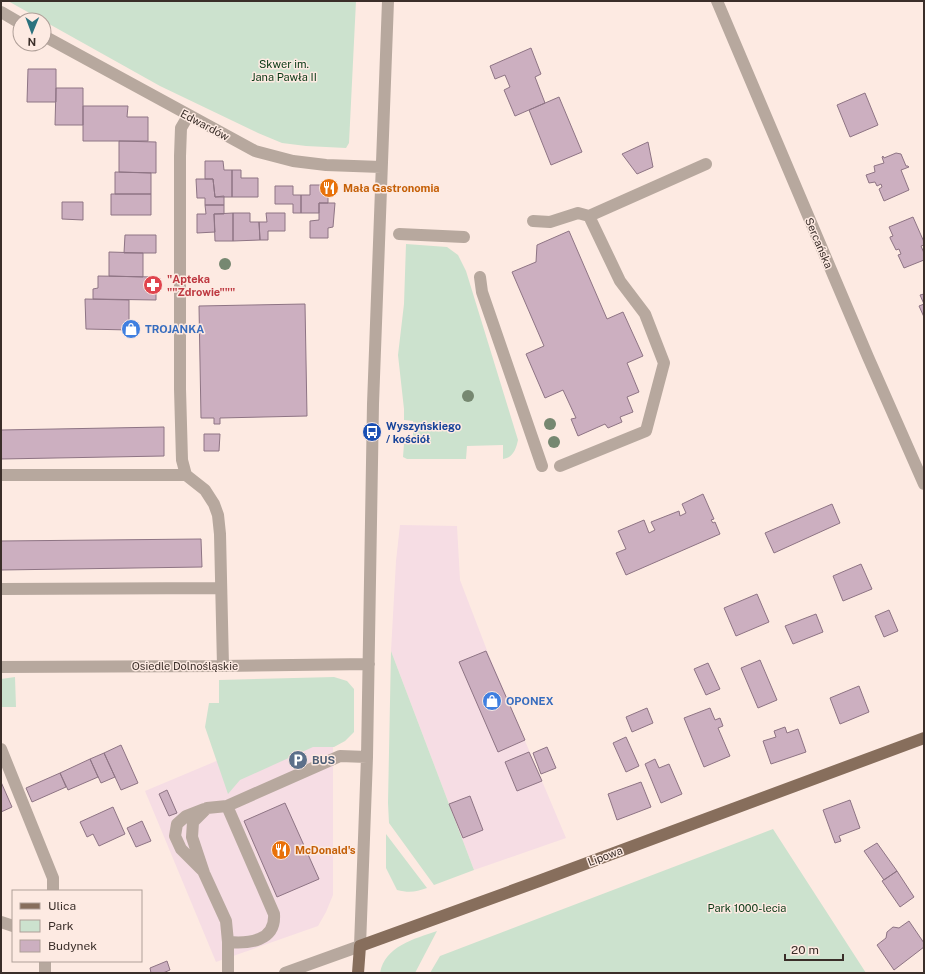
<svg xmlns="http://www.w3.org/2000/svg" width="925" height="974" font-family="'Public Sans',sans-serif">
<style>
.commercial{fill:#f6dde4}
.green{fill:#cce2ce}
.building{fill:#ccafc0;stroke:#8e7484}
.lines{fill:none;stroke-linecap:round;stroke-linejoin:round}
.minor{stroke:#b7a89e;stroke-width:12}
.major{stroke:#876e5c;stroke-width:12}
.tree{fill:#768871}
.labels{text-anchor:middle;dominant-baseline:central;stroke-width:3;stroke-linejoin:round;paint-order:stroke}
.park-label{font-size:11px;fill:#083814;stroke:#fdeae2}
.street-label{font-size:11px;fill:#3a2e29;stroke:#fdeae2}
.food-label{font-size:11px;font-weight:bold;fill:#c56008;stroke:#fdeae2;text-anchor:start}
.health-label{font-size:11px;font-weight:bold;fill:#be3a42;stroke:#fdeae2;text-anchor:start}
.shop-label{font-size:11px;font-weight:bold;fill:#366cbe;stroke:#fdeae2;text-anchor:start}
.transit-label{font-size:11px;font-weight:bold;fill:#164399;stroke:#fdeae2;text-anchor:start}
.service-label{font-size:11px;font-weight:bold;fill:#4e5e75;stroke:#fdeae2;text-anchor:start}
</style>
<rect width="100%" height="100%" fill="#fdeae2"/>
<!-- commercial -->
<path class="commercial" d="M400 525 457 526 460 580 488 653 566 838 474 870 391 651 396 561Z
M333 712V895L326 912 318 926 216 962 145 791Z"/>
<!-- green -->
<path class="green" d="M8 1H356L349 143 346 148 306 146 282 143 258 133 160 86Z
M406 244 447 247 458 255 466 271 518 440C516 449 513 458 503 459V445L467 446 466 459H407L403 457 404 444H413V421L404 420V409L398 355 404 304Z
M391 651 474 870 434 885 389 823 388 803Z
M15 677 16 707H1V679Z
M334 677 347 681 354 689V732L345 741 334 747H313L240 780 228 794 205 727 209 703H219V680Z
M773 829 866 973H430L440 956Z
M386 834 427 888C416 892 409 893 397 890L386 868Z
M437 931 415 973H380C385 946 414 939 437 931Z"/>
<!-- building -->
<path class="building" d="M531 48 541 74 535 77 545 103 515 116 504 90 510 87 505 75 495 79 490 66Z
M28 69H56V102H27Z
M56 88H83V125H55Z
M865 93 878 125 850 137 837 105Z
M559 97 582 152 551 165 529 110Z
M83 106H128L127 117H148V141H83Z
M119 141 156 142V173L119 172Z
M648 142 653 167 637 174 622 154Z
M896 153 901 154 906 166H908L909 167 901 170 909 190 884 201 879 189 882 187 881 184 877 186 875 182 869 183 866 175 875 172 874 166 884 163 882 157 883 156 884 158Z
M205 161H223L224 170H232V197H215L213 179H205Z
M232 170H241V178H258V197H232Z
M115 172 151 173V194H115Z
M196 179H213L215 197 224 196V205H205V198H197Z
M310 185H328V203H319V213H301V195H310Z
M275 186H293V195H301V213H293V204H275Z
M111 194H151V215H111Z
M62 202H83V220L62 219Z
M319 203H335L333 227 328 228V238H310V221L319 220Z
M205 205H224V214H214L215 232 197 233V214H206Z
M233 213V241H215L214 214Z
M233 213H250V222H259L260 240 233 241Z
M266 213H285V231H268V240H260L259 222H267Z
M913 217 924 242V245L921 246 924 253V260L904 268 898 255 901 254 899 249 896 250 890 238V237L893 236 889 227Z
M569 231 607 319 623 312 643 356 627 363 639 392 627 397 633 412 620 417 622 422 608 428 605 424 578 436 571 419 576 418 563 390 545 398 526 354 544 346 512 272 536 262 537 245Z
M125 235H156V253H124Z
M109 252 143 253V277L109 276Z
M98 276 156 277V300L93 299V289L98 288Z
M924 294V317L919 306 924 304 920 295Z
M85 299 129 300V330L86 329Z
M305 304 307 416 220 418V424H214V418H201L199 306Z
M164 427V456L1 459V430Z
M204 434H220L219 451H204Z
M703 494 714 519 711 520 713 523 715 522 720 534 626 575 616 553 626 549 618 531 644 520 649 533 655 530 651 522 679 511 680 516 686 513 682 504Z
M832 504 840 523 774 553 765 533Z
M201 539 202 567 1 570V541Z
M861 564 872 589 843 601 833 576Z
M757 594 769 622 736 636 724 608Z
M889 610 898 631 884 637 875 616Z
M816 614 823 632 793 644 785 626Z
M486 651 525 740 498 752 459 662Z
M760 660 777 700 758 708 741 668Z
M708 663 720 689 706 695 694 669Z
M859 686 869 712 840 724 830 698Z
M647 708 653 723 632 732 626 717Z
M710 708 715 720 720 718 723 726 718 728 730 756 704 767 684 718Z
M785 727 787 733 798 729 806 752 771 764 763 741 776 737 774 731Z
M626 737 639 766 626 772 613 743Z
M121 745 138 783 121 790 104 753Z
M547 747 556 768 541 774 533 753Z
M529 752 542 781 517 791 505 762Z
M104 753 115 777 101 783 90 759Z
M90 759 98 777 68 790 60 773Z
M655 759 659 768 669 764 682 794 661 803 645 764Z
M60 773 66 787 32 802 26 788Z
M1 782 12 807 1 812Z
M641 782 651 807 617 820 608 794Z
M167 790 177 813 169 816 159 794Z
M470 796 483 830 463 838 449 804Z
M850 800 860 828 839 836 841 841 835 843 823 810Z
M285 803 319 879 277 897 244 821Z
M113 807 125 834 99 846 93 834 87 837 80 822Z
M142 821 151 841 136 847 127 828Z
M877 843 897 871 884 880 864 851Z
M897 871 914 897 900 907 882 881Z
M909 921 924 943V947L894 970 877 945 886 938 887 932 893 927 899 928Z
M167 961 170 970 163 973H151L150 968Z"/>
<g class="lines">
<!-- minor -->
<path class="minor" d="M717 1 868 357 924 484
M1 12 20 23
M44 36 255 151 293 161 326 165 381 167
M188 116 181 128 180 156V389L182 460 186 475 205 490 214 504 218 515 220 534 223 666
M533 221 550 222 578 213 589 216 706 164
M399 234 464 237
M480 277 482 292 542 466
M560 466 646 431 664 363 645 314 620 281 589 216
M1 475H186
M1 589 221 588
M1 667 223 666 369 664
M1 749 53 878V891
M227 806 340 756 367 757
M202 870 181 849 175 836 177 824 186 816 204 809
M1 922 13 926
M45 973V961
M228 973V942L226 921 204 873 192 837 193 822 207 808 227 806 274 914C276 941 249 944 228 942
M285 973 360 946 367 757 373 404 388 1"/>
<!-- major -->
<path class="major" d="M358 973 360 946 539 881 924 738"/>
</g>
<!-- trees -->
<g class="tree">
<circle cx="225" cy="264" r="6"/>
<circle cx="468" cy="396" r="6"/>
<circle cx="550" cy="424" r="6"/>
<circle cx="554" cy="442" r="6"/>
</g>
<!-- icons -->
<defs>
<g id="restaurant-disc" transform="scale(1)"><circle r="9.5" fill="#e8710a" stroke="#fdeae2"/><path d="M-5-6h1v4h1v-4h1v4h1v-4h1v5L-1.5 .5V6h-2V.5L-5-1ZM5-6V6H3V1.5H1.5Q1.5-4 5-6Z" fill="#fff"/></g>
<g id="pharmacy-disc" transform="scale(1)"><circle r="9.5" fill="#e0444e" stroke="#fdeae2"/><path d="M-2-6h4v4h4v4h-4v4h-4v-4h-4v-4h4Z" fill="#fff"/></g>
<g id="shop-disc" transform="scale(1)"><circle r="9.5" fill="#3f7fe0" stroke="#fdeae2"/><path d="M-5-2.5h2.3a2.7 3.5 0 0 1 5.4 0H5L5.5 6h-11ZM-1.5-2.5h3a1.5 2.3 0 0 0-3 0Z" fill="#fff"/></g>
<g id="bus-disc" transform="scale(1)"><circle r="9.5" fill="#1a4fb4" stroke="#fdeae2"/><path d="M-5-6H5V4H4V6H2V4H-2V6H-4V4H-5ZM-3.5-4V0h7V-4ZM-3.5 1.2v1.5H-2V1.2ZM2 1.2v1.5H3.5V1.2Z" fill="#fff"/></g>
<g id="parking-disc" transform="scale(1)"><circle r="9.5" fill="#5c6f8a" stroke="#fdeae2"/><path d="M-3.5-5.5H1a3.5 3.5 0 0 1 0 7H-1V5.5H-3.5ZM-1-3.4V-.6H.8a1.4 1.4 0 0 0 0-2.8Z" fill="#fff"/></g>
</defs>
<g fill-rule="evenodd">
<use href="#restaurant-disc" x="329" y="188"/>
<use href="#pharmacy-disc" x="153" y="285"/>
<use href="#shop-disc" x="131" y="329"/>
<use href="#bus-disc" x="372" y="432"/>
<use href="#shop-disc" x="492" y="701"/>
<use href="#parking-disc" x="298" y="760"/>
<use href="#restaurant-disc" x="281" y="850"/>
</g>
<g class="labels">
<!-- park labels -->
<g class="park-label">
<text x="284" y="64">Skwer im.<tspan x="284" dy="13">Jana Pawła II</tspan></text>
<text x="747" y="908">Park 1000-lecia</text>
</g>
<!-- street labels -->
<g class="street-label">
<text transform="translate(205 125) rotate(28)">Edwardów</text>
<text transform="translate(819 243) rotate(67)">Sercańska</text>
<text x="185" y="666">Osiedle Dolnośląskie</text>
<text transform="translate(605 856) rotate(-21)">Lipowa</text>
</g>
<!-- food labels -->
<g class="food-label">
<text x="343" y="188">Mała Gastronomia</text>
<text x="295" y="850">McDonald's</text>
</g>
<!-- health labels -->
<g class="health-label">
<text x="167" y="279">"Apteka<tspan x="167" dy="13">""Zdrowie"""</tspan></text>
</g>
<!-- shop labels -->
<g class="shop-label">
<text x="145" y="329">TROJANKA</text>
<text x="506" y="701">OPONEX</text>
</g>
<!-- transit labels -->
<g class="transit-label">
<text x="386" y="426">Wyszyńskiego<tspan x="386" dy="13">/ kościół</tspan></text>
</g>
<!-- service labels -->
<g class="service-label">
<text x="312" y="760">BUS</text>
</g>
</g>
<!-- border -->
<rect width="925" height="974" fill="none" stroke="#3a2e29" stroke-width="4"/>
<!-- legend -->
<rect x="12" y="890" width="130" height="72" fill="#fdeae2" stroke="#af9f98"/>
<rect x="20" y="903" width="20" height="6" fill="#876e5c" stroke="#af9f98"/>
<text x="48" y="910" font-size="12" fill="#3a2e29">Ulica</text>
<rect x="20" y="920" width="20" height="12" fill="#cce2ce" stroke="#af9f98"/>
<text x="48" y="930" font-size="12" fill="#3a2e29">Park</text>
<rect x="20" y="940" width="20" height="12" fill="#ccafc0" stroke="#af9f98"/>
<text x="48" y="950" font-size="12" fill="#3a2e29">Budynek</text>
<!-- north arrow -->
<g transform="translate(32 32) rotate(181)"><circle r="19" fill="#fdeae2" stroke="#af9f98"/>
<path d="M0-3L7 15L0 10L-7 15Z" fill="#2b727e"/>
<text y="-6" font-size="11" font-weight="bold" text-anchor="middle" fill="#3a2e29">N</text>
</g>
<!-- scale -->
<path d="M785 954v6h58v-6" fill="none" stroke="#3a2e29" stroke-width="2"/>
<text x="791" y="954" font-size="12" fill="#3a2e29" stroke="#fdeae2" stroke-width="3" paint-order="stroke">20 m</text>
</svg>
